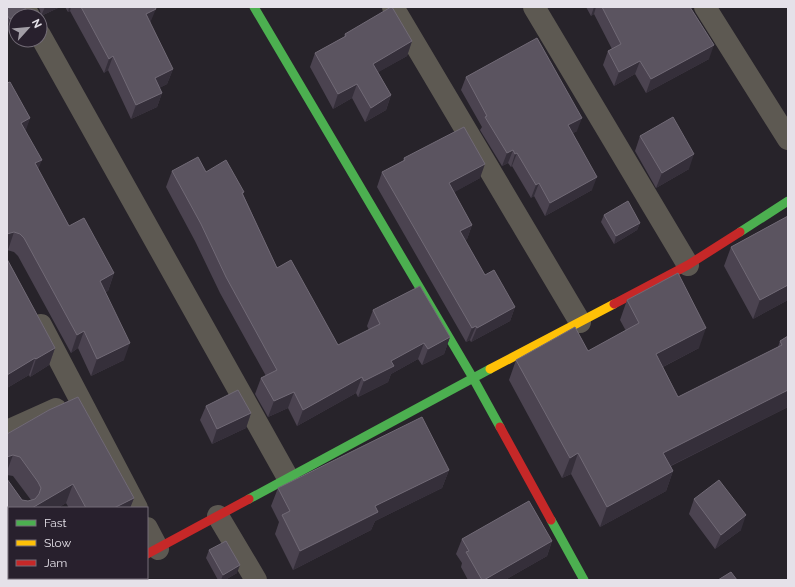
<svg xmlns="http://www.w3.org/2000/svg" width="795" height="587" font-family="Raleway,sans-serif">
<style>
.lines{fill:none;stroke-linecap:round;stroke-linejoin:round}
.street{stroke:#5d5952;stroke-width:22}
.fast{stroke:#4caf50;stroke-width:9}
.slow{stroke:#ffc107;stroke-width:9}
.jam{stroke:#c62828;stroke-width:9}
.wall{fill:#4b4350}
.shaded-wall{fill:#352f3a}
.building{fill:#5b5460;stroke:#716a76}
</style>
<rect width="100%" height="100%" fill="#27232a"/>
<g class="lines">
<!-- street -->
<path class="street" d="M24 7 29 16
M393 7 580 322
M534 7 688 265
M705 7 788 139
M40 35 288 478
M41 325 137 508
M7 431 56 409
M218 516 256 580
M147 528 158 549
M67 578 68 580
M100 580 104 578"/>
<!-- fast -->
<path class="fast" d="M254 7 473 378 500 427
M740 232 788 201
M249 499 490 369
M551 520 584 580"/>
<!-- slow -->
<path class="slow" d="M490 369 614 304"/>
<!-- jam -->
<path class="jam" d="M614 304 688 265 740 232
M500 427 551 520
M147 554 249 499"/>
</g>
<!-- wall -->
<path class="wall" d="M7 7 27 11 25 16H16V28L7 33Z
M38 7H60L41 16 40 10Z
M65 7H155L150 23 173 69 167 84 159 88 162 93 157 107 131 119 108 70 104 73 70 11 68 12Z
M586 7H690L709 59 646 93 635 74 614 86 603 65 608 51 612 49 594 14 591 16Z
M345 34 412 41 407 56 378 72 391 95 386 110 365 122 352 98 333 109 310 67 315 53 344 37Z
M466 77 577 131 573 133 592 190 545 216 534 196 531 198 512 166 511 167 508 163 502 166 480 130 482 127 461 90Z
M7 83 30 118 25 130 38 169 69 226 114 273 108 291 105 292 124 360 91 376 78 348 71 353 18 256 14 252 7 250Z
M640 136 689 169 656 188 635 151Z
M404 158 480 178 454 192 472 225 467 239 465 240 485 275 515 307 510 321 471 342 470 340 466 342 377 187 382 172 403 161Z
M172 171 244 192 243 194 277 268 338 345 369 330 367 326 373 310 450 337 444 354 422 365 418 359 391 374 388 382 358 397 356 393 297 426 288 408 268 417 255 394 261 378 266 376 220 293 195 241 166 187Z
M604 215 640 223 637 230 614 244 601 222Z
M788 216V300L753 319 724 266 731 247Z
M7 259 55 348 49 365 30 377 29 375 7 388Z
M627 300 699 348 663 367 678 397 778 347 780 341 788 336V407L671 466 673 471 666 491 600 527 571 474 562 478 509 380 516 360 588 351 626 331 620 320Z
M78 397 134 498 130 508H69L66 503 58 508H9V578H20L16 580H7V479L22 500 28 501 31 500 13 476 7 475V434L49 410Z
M206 406 251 413 246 428 212 444 200 420Z
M449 470 442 488 375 521 371 530 293 570 275 534 279 522 271 506 278 488Z
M694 499 741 530 715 549 689 514Z
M462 539 552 541 547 556 505 580H468L461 567 462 563 456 554Z
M209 550 237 573 225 580H218L206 558Z"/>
<!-- shaded-wall -->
<path class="shaded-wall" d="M45 7H60L41 16Z
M69 7H71L70 11 68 12Z
M594 7H596L594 14 591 16Z
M156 9 150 23 146 14Z
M27 11 25 16H17Z
M16 16V28L7 33V28L10 19Z
M412 41 407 56 368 78 373 64Z
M714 45 709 59 646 93 651 79Z
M113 56 108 70 104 73 109 59Z
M640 61 635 74 614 86 619 72Z
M173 69 167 84 150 93 155 78Z
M357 84 352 98 333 109 338 94Z
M162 93 157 107 131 119 136 105Z
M391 95 386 110 365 122 371 108Z
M30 118 24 136 21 123Z
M582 118 577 131 564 138 568 125Z
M513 150 508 163 502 166 507 153Z
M517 153 512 166 511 167 515 154Z
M694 154 689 169 656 188 662 173Z
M42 160 35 177V163Z
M485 164 480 178 444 198 449 183Z
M597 177 592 190 545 216 550 203Z
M539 183 534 196 531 198 536 185Z
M640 223 637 230 614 244 616 236Z
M472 225 467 239 455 246 460 231Z
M14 232 8 250H7V234Z
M114 273 108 291 94 298 100 281Z
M788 285V300L753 319 760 300Z
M515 307 510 321 471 342 477 328Z
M476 326 470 340 466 342 472 328Z
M706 328 699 348 649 374 656 354Z
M84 331 78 348 71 353 77 335Z
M450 337 444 354 422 365 428 349Z
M130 343 124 360 91 376 97 359Z
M424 343 418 359 391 374 388 382 358 397 364 381 391 361Z
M55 348 49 365 30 377 36 359Z
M35 358 29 375 7 388V375Z
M362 377 356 393 297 426 303 410Z
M788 390V407L656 473 663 453Z
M294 392 288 408 268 417 274 401Z
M251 413 246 428 212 444 217 429Z
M578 453 571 474 562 478 570 458Z
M13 455 7 471V457Z
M449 470 442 488 375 521 371 530 293 570 300 551 375 506Z
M673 471 666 491 600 527 607 507Z
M73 484 66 503 58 508H32Z
M134 498 130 508H114Z
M746 515 741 530 715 549 721 535Z
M552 541 547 556 505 580H484Z
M240 565 237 573 225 580H221L223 575Z
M9 568V578H20L16 580H7V569Z"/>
<!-- building -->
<path class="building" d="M7 7H24L27 11 10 19 7 15Z
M81 7H155L156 9 146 14 173 69 155 78 162 93 136 105 113 56 109 59Z
M391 7H392L412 41 373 64 391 95 371 108 357 84 338 94 315 53 346 36 345 34Z
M602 7H690L714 45 651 79 640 61 619 72 608 51 621 44Z
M537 38 582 118 568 125 597 177 550 203 539 183 536 185 517 153 515 154 513 150 507 153 485 117 487 116 466 77Z
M10 82 30 118 21 123 42 160 35 163 69 226 84 218 114 273 100 281 130 343 97 359 84 331 77 335 24 238 20 234 14 232 7 234V83Z
M673 117 694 154 662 173 640 136Z
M464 127 485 164 449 183 472 225 460 231 485 275 494 270 515 307 477 328 476 326 472 328 382 172 405 160 404 158Z
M198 157 206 172 226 160 244 192 242 193 277 268 291 260 338 345 380 324 373 310 420 286 450 337 428 349 424 343 391 361 394 366 364 381 362 377 303 410 294 392 274 401 261 378 277 370 226 277 201 224 172 171Z
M628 201 640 223 616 236 604 215Z
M788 216V285L760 300 731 247Z
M7 259 55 348 36 359 35 358 7 375Z
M678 273 706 328 656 354 678 397 782 345 780 341 788 336V390L663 453 673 471 607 507 578 453 570 458 516 360 575 327 588 351 639 323 627 300Z
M238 390 251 413 217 429 206 406Z
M78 397 134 498 114 508H86L73 484 32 508H9V568L7 569V479L22 500 28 501 35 499 39 494 41 488 38 482 20 457 13 455 7 457V434L49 410Z
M422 417 449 470 375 506 378 512 300 551 282 515 290 511 278 488Z
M719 480 746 515 721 535 694 499Z
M529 501 552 541 484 580H482L466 552 469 551 462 539Z
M226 541 240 565 223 575 209 550Z
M731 572 737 580H718Z"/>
<!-- border -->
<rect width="795" height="587" fill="none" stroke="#e5e1e9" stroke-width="16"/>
<!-- legend -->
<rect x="8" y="507" width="140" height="72" fill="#28202d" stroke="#746d78"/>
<rect x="16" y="520" width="20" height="6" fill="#4caf50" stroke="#746d78"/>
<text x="44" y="527" font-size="12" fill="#e5e1e9">Fast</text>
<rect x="16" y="540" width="20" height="6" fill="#ffc107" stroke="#746d78"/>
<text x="44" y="547" font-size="12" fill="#e5e1e9">Slow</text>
<rect x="16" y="560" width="20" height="6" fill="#c62828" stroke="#746d78"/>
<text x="44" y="567" font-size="12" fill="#e5e1e9">Jam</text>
<!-- north arrow -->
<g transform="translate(28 28) rotate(63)"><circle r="19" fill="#28202d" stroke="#746d78"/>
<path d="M0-3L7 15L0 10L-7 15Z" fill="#a29ea6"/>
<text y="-6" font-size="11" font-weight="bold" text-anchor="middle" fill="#e5e1e9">N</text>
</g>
</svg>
